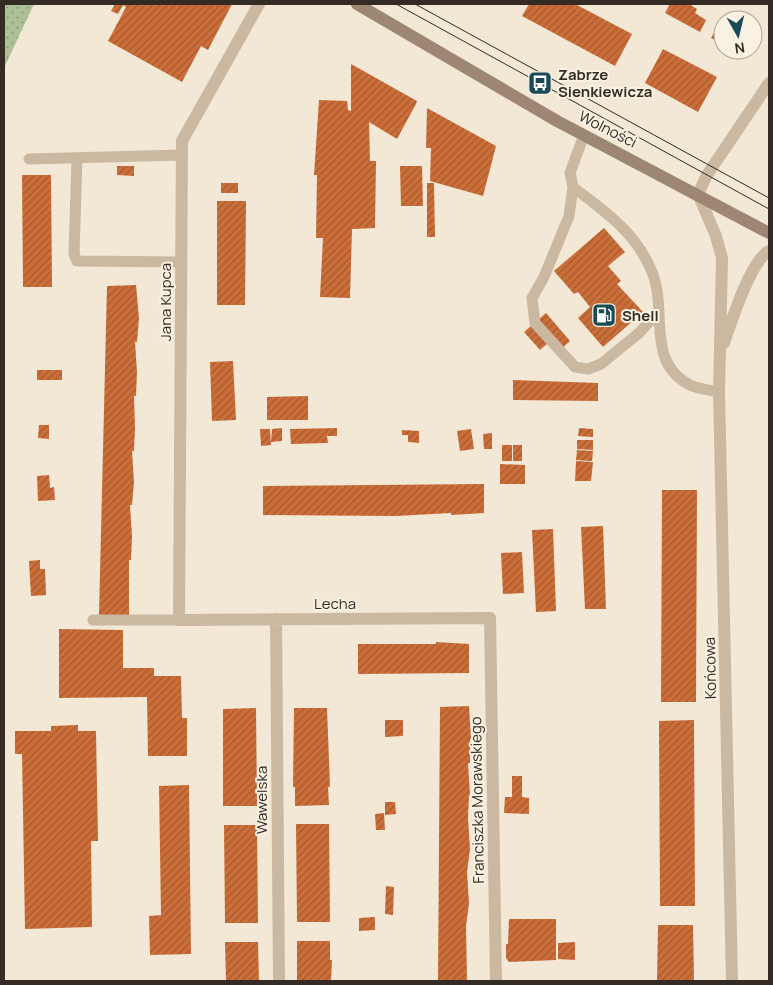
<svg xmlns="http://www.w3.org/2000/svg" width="773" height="985" font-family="Manrope,sans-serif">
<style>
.grass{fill:url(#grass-dots)}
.building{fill:url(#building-hatch)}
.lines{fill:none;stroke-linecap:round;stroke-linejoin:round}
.lane{stroke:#cab8a1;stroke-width:11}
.street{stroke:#cab8a1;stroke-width:12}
.secondary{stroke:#9d8772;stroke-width:12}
.tram{stroke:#332b24;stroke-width:1}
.labels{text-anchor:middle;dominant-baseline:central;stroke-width:4;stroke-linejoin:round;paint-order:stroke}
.poi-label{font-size:15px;font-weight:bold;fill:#332b24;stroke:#f9f1e1;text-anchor:start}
.street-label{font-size:15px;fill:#332b24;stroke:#f9f1e1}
</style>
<defs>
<pattern id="grass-dots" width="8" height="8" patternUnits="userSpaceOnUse" patternTransform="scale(1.25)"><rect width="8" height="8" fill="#adc195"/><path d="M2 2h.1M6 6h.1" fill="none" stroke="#8d9d79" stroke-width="1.8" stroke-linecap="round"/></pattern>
<pattern id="building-hatch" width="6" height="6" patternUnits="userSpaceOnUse" patternTransform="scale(1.25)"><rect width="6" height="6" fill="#cc6e39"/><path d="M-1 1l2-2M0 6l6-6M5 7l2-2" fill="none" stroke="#a65b30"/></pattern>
</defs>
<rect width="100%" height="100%" fill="#f2e8d5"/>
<!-- grass -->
<path class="grass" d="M4 4H34L4 68Z"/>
<!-- building -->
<path class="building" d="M115 4H232L208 50 201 46 182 82 108 41 126 7 123 5 118 14 111 11Z
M529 4H575L632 34 615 66 522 16Z
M670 4H689L697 9 695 13 706 20 700 32 665 13Z
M720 22 723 23V44L711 38Z
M663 49 717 77 698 112 645 83Z
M351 64 417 101 416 104 397 139 369 122 370 161H376L375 228 352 229 350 298 320 297 323 238H316L317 175H314L319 100 347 101 348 110 351 111Z
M427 108 496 146 483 196 430 181 431 148H426Z
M117 166H134V176L117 175Z
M400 166H422L423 206H401Z
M22 175H51L52 287H23Z
M221 183H238V193H221Z
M427 183H434L435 237H427Z
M217 201H246L245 305H217Z
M604 228 625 252 608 266 621 281 617 284 643 312 603 347 578 318 590 307 578 292 574 294 554 271Z
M136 285 139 318 137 342H135L137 372 136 396H134L135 427 134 451H132L134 482 132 505H130L132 536 131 560H129V615H99L107 286Z
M546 313 570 341 557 353 548 343 540 350 524 332Z
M233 361 236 420 212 421 210 362Z
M37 370H62V380H37Z
M513 380 598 383V401L513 400Z
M308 396V420H267V397Z
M39 425H49V439L38 438Z
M282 428V441L271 442 272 429Z
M337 428V436H327L328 443 291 444 290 429Z
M579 428 593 429V437L578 436Z
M260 429H270L271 445 261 446Z
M471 429 474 449 460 451 457 431Z
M402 430 419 431V443L408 442V435H402Z
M492 433V449H484L483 434Z
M577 440H593V450L577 449Z
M502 445H512V461H502Z
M513 445H522V461H513Z
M577 450 593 451 592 461 576 460Z
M576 461 593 462 591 481H575Z
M500 464 525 465V484H500Z
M49 475 50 488 54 487 55 500 38 501 37 476Z
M484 484V513L451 515V513L396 516 263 515V486Z
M662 490H697L696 702H661Z
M603 526 606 609H585L581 527Z
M553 529 556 611 536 612 532 530Z
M522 552 524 593 503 594 501 553Z
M40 560V569H45L46 595 31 596 29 561Z
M59 629 123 630V668H154V676H181L182 718H187V756H148L147 697 59 698Z
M436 642 469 644V673L358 674V644H436Z
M469 706 471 739H470V763H468L470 795H469L468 818 470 849 467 872 469 903 466 926 467 981H438L440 707Z
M256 708 257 806H223V709Z
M294 708H327L330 787H328L329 805 295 806V787H293Z
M385 720H403V736L385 737Z
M694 720 695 906H660L659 721Z
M78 725V731H96L98 841H91L92 927 25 929 22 754H15V731H51V726Z
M512 776H522V797L529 798V814L504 813 505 797H512Z
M189 785 191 954 150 955 149 916 161 915 159 786Z
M385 802H395L396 814 385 815Z
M384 813 385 830H376L375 814Z
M296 824H329L330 922H297Z
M224 825H257L258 923H225Z
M386 886 394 887 393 915 385 914Z
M375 917V930L359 931V918Z
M509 919H556V960L509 962 506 958V944H508Z
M658 925H693L694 979 692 981H657Z
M297 941H330V960H332L331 981H297Z
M225 942H258L259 981H226Z
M575 942V960L558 959V943Z"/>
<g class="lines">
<!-- lane -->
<path class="lane" d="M584 135 570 173 573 187C605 212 636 232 652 272 668 310 645 362 690 385 698 389 710 390 719 392
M77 158 74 254 77 261 181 262
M29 159 182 155
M573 187 569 216 544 277 532 298 535 323 575 367 588 369 601 364 639 333 659 311
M93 620H179"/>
<!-- street -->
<path class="street" d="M259 4 182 141 179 620 490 618 496 981
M724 343C731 323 750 261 769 251
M276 619 279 981
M732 981 719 392 722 258 716 236 698 194 707 175 769 83"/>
<!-- secondary -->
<path class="secondary" d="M357 4 557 121 769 233"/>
<!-- tram -->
<path class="tram" d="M396 4 769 209
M415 4 769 198"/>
</g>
<!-- icons -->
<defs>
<g id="bus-square" transform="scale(1.25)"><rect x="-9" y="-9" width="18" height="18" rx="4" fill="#184b56" stroke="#f9f1e1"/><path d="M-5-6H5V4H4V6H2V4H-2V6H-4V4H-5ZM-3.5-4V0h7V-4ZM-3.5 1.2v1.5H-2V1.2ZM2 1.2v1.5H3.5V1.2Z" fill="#fff"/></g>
<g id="fuel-square" transform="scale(1.25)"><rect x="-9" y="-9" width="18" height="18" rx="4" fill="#184b56" stroke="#f9f1e1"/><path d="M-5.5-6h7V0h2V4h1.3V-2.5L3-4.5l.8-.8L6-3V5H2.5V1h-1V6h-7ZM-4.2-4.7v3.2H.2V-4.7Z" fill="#fff"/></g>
</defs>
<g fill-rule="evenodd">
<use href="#bus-square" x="540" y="83"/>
<use href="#fuel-square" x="604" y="315"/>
</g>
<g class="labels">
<!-- poi labels -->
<g class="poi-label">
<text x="558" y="74">Zabrze<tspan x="558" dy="17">Sienkiewicza</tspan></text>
<text x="622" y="315">Shell</text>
</g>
<!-- street labels -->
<g class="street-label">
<text transform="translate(608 129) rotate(27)">Wolności</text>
<text transform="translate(165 302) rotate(-90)">Jana Kupca</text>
<text x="335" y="603">Lecha</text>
<text transform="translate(710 668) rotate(-91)">Końcowa</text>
<text transform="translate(261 800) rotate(-90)">Wawelska</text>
<text transform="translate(477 800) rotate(-91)">Franciszka Morawskiego</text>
</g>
</g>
<!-- border -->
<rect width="773" height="985" fill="none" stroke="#332b24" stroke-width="10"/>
<!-- north arrow -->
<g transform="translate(738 35) rotate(172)"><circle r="24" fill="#f9f1e1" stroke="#aaa295"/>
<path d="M0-4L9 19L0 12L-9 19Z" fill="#184b56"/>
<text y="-8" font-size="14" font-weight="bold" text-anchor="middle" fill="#332b24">N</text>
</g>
</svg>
